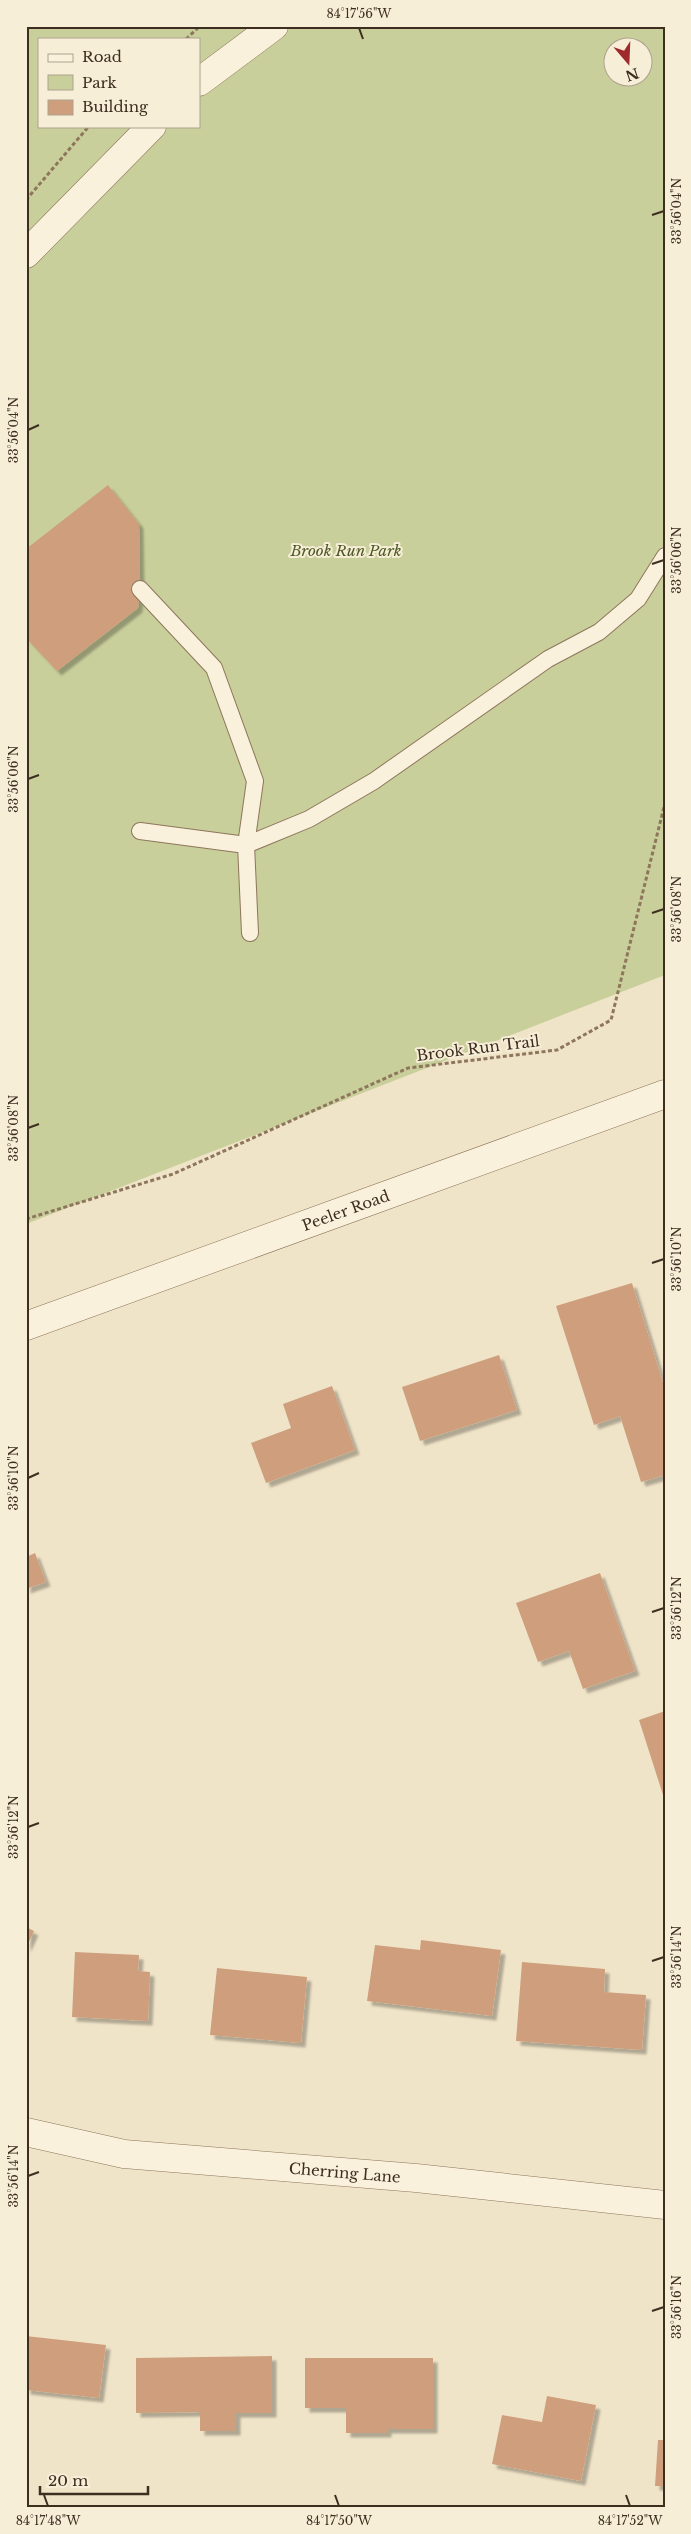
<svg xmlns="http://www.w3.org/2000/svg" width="691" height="2534" font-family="'Libre Baskerville',serif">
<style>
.green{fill:#c9cf9b;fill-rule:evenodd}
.building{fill:#cf9f7d;filter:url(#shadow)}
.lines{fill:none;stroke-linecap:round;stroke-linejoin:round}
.service-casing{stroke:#8d765c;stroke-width:18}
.minor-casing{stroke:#8d765c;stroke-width:29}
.tertiary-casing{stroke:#8d765c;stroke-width:29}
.path{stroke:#8d765c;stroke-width:3;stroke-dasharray:4 2.5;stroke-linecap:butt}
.service{stroke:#faf1dc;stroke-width:16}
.minor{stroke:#faf1dc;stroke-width:28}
.tertiary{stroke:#faf1dc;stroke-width:28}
.ticks{fill:none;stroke:#3d2e20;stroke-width:2}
.labels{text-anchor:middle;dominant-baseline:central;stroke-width:4;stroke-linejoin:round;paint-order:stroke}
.park-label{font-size:15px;font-style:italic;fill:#4d5a26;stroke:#f7eed8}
.street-label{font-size:15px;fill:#3d2e20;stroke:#f7eed8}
.neatline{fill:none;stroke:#3d2e20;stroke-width:2}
.ticks-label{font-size:12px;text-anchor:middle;fill:#3d2e20}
</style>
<defs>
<filter id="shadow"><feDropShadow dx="4.5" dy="4.5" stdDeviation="1" flood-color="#0004"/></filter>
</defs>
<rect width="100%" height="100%" fill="#f0e4c8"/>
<!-- green -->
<path class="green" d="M26 26H665V975L26 1224ZM39 39H199V126H39ZM614 48H644V78H614Z"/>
<!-- building -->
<path class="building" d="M108 485 139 524 140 589 138 608 57 671 26 638V549Z
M632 1283 665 1389V1475L641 1482 620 1416 594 1425 556 1306Z
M499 1355 517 1410 420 1441 402 1387Z
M332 1386 355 1450 266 1483 251 1443 291 1428 283 1404Z
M35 1553 46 1582 26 1589V1557Z
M600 1573 635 1671 583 1689 569 1651 538 1662 516 1603Z
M665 1711V1798H664L639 1720Z
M26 1927 34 1931 26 1948Z
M421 1940 501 1950 492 2016 367 2001 375 1945 420 1950Z
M75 1952 139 1955 138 1971 150 1972 148 2021 72 2017Z
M522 1962 605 1969 604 1992 646 1995 642 2050 516 2041Z
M217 1968 307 1977 301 2043 210 2035Z
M26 2336 106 2345 99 2398 26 2390Z
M272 2356V2413H236V2431H200V2412L136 2413V2358Z
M305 2358H433V2429H387V2433H346V2408H305Z
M547 2396 596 2405 581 2481 492 2464 502 2415 542 2422Z
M658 2440H665V2486H655Z"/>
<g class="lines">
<!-- service casing -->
<g class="service-casing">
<path id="service" d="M140 589 214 668 255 781 246 845
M140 831 246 845 250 933
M246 845 309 819 374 781 548 659 599 632 638 599 665 556"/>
</g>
<!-- minor casing -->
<g class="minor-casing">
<g id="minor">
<path d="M199 82 274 26"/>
<path d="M26 254 152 126"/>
<path id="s1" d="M26 2132 124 2154 416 2178 665 2205"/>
</g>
</g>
<!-- tertiary casing -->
<g class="tertiary-casing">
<g id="tertiary">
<path id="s2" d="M26 1326 665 1094"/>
</g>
</g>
<!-- path -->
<path class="path" d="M186 39 200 26
M26 200 89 126
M26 1219 173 1174 408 1068 557 1050 611 1020 665 803"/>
<!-- service -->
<use href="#service" class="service"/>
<!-- minor -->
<use href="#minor" class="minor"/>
<!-- tertiary -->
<use href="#tertiary" class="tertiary"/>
</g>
<!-- ticks -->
<path class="ticks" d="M359 28 363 39M652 215 664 211M28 430 39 425M652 564 664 560M28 779 39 775M652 913 664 909M28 1128 39 1124M652 1263 664 1259M28 1478 39 1473M652 1612 664 1608M28 1827 39 1823M652 1961 664 1957M28 2176 39 2172M652 2311 664 2307M44 2495 48 2506M335 2495 339 2506M626 2495 630 2506"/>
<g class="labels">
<!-- park labels -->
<g class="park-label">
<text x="346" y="550">Brook Run Park</text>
</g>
<!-- street labels -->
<g class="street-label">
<text transform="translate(478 1048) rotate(-7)">Brook Run Trail</text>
<text stroke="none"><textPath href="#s2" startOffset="340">Peeler Road</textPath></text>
<text stroke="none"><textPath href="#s1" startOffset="322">Cherring Lane</textPath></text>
</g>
</g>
<!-- border -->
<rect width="691" height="2534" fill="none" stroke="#f7eed8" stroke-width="55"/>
<!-- legend -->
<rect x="38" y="38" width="162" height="90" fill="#f7eed8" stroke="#ada18e"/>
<rect x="48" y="54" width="25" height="8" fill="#faf1dc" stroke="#ada18e"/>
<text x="82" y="62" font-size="15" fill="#3d2e20">Road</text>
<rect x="48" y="75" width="25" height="15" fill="#c9cf9b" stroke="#ada18e"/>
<text x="82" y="88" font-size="15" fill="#3d2e20">Park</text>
<rect x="48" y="100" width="25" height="15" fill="#cf9f7d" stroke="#ada18e"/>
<text x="82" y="112" font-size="15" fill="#3d2e20">Building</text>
<!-- north arrow -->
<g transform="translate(628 62) rotate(161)"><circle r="24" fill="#f7eed8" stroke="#ada18e"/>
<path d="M0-4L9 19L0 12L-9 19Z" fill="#9e2a2b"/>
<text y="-8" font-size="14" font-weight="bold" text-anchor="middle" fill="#3d2e20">N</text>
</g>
<!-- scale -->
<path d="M40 2486v8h108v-8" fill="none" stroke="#3d2e20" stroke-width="2.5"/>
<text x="48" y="2486" font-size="15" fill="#3d2e20" stroke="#f7eed8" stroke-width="4" paint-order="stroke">20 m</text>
<rect x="28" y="28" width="636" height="2478" class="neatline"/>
<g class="ticks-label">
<text x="359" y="18">84°17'56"W</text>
<text transform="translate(677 211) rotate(-90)" y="4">33°56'04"N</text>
<text transform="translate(14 430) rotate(-90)" y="4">33°56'04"N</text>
<text transform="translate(677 560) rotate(-90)" y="4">33°56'06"N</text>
<text transform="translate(14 779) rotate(-90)" y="4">33°56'06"N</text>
<text transform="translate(677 909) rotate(-90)" y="4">33°56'08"N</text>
<text transform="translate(14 1128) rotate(-90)" y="4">33°56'08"N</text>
<text transform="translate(677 1259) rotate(-90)" y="4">33°56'10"N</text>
<text transform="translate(14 1478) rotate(-90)" y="4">33°56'10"N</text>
<text transform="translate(677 1608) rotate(-90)" y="4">33°56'12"N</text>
<text transform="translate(14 1827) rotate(-90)" y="4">33°56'12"N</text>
<text transform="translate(677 1957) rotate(-90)" y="4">33°56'14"N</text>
<text transform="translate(14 2176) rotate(-90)" y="4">33°56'14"N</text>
<text transform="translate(677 2307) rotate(-90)" y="4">33°56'16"N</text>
<text x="48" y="2525">84°17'48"W</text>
<text x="339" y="2525">84°17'50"W</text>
<text x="630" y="2525">84°17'52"W</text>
</g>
</svg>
